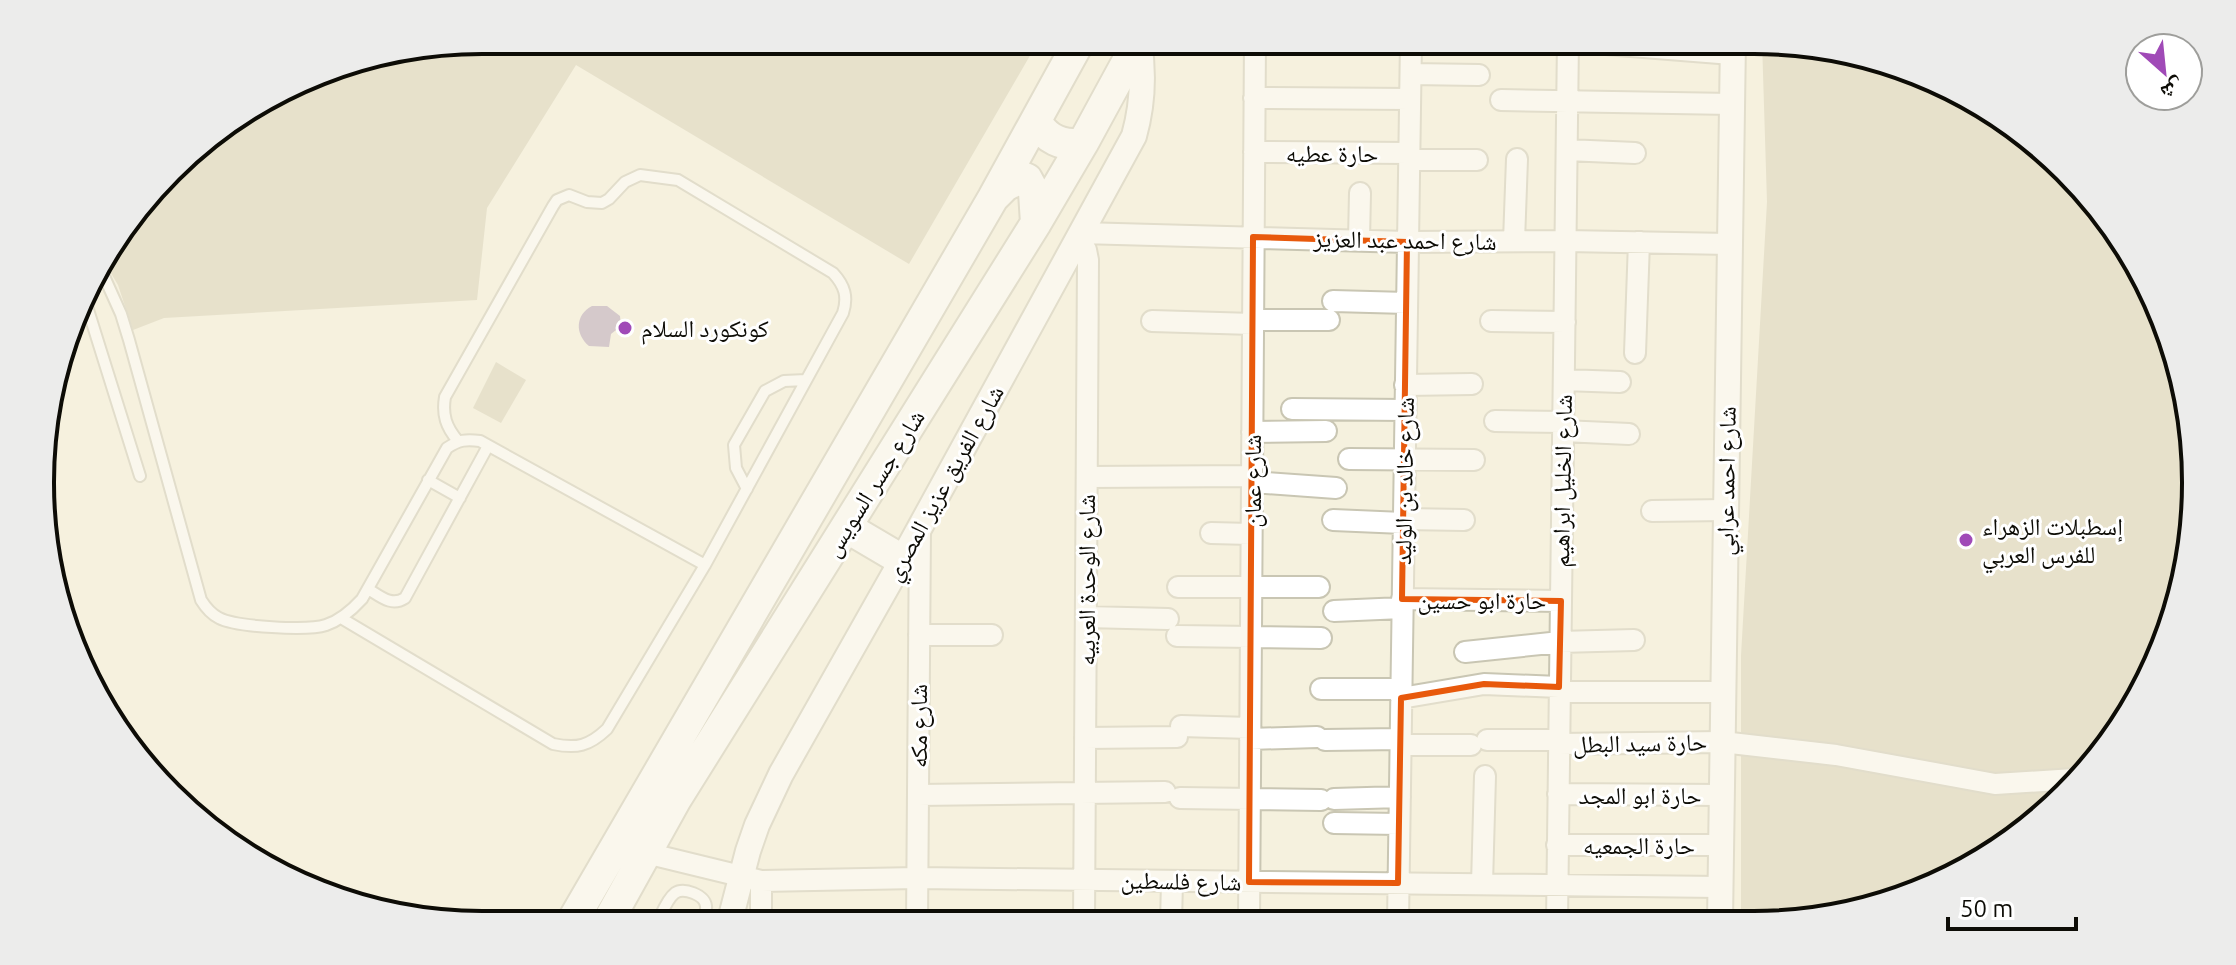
<svg xmlns="http://www.w3.org/2000/svg" width="2236" height="965" font-family="Ubuntu,'Noto Naskh Arabic',sans-serif">
<style>
.green{fill:#d4ceb4}
.water{fill:#ae9ab3}
.lines{fill:none;stroke-linecap:round;stroke-linejoin:round}
.service-casing{stroke:#c9c6b3;stroke-width:14}
.minor-casing{stroke:#c9c6b3;stroke-width:24}
.tertiary-casing{stroke:#c9c6b3;stroke-width:28}
.primary-casing{stroke:#c9c6b3;stroke-width:34}
.service{stroke:#fff;stroke-width:10}
.minor{stroke:#fff;stroke-width:20}
.tertiary{stroke:#fff;stroke-width:24}
.primary{stroke:#fff;stroke-width:30}
.marked{fill:none;stroke:#e8590c;stroke-width:6;stroke-linejoin:round}
.poi-dot{fill:#a04ab7;stroke:#fff;stroke-width:3}
.labels{text-anchor:middle;dominant-baseline:central;stroke-width:6;stroke-linejoin:round;paint-order:stroke}
.street-label{font-size:24px;fill:#0d0c06;stroke:#fff}
.poi-label{font-size:24px;fill:#0d0c06;stroke:#fff;text-anchor:start}
.rim{fill:none;stroke:#0d0c06;stroke-width:4}
</style>
<rect width="100%" height="100%" fill="#f5f1de"/>
<!-- green -->
<path class="green" d="M483 40H1039L909 264 576 65 487 208 477 300 164 318 133 330 118 285 102 258 191 150 340 64Z
M1762 41 1896 64 2046 150 2151 287 2195 454 2172 625 2121 729 2023 833 1923 891 1812 921H1741V656L1767 202Z
M496 362 526 380 501 423 473 408Z"/>
<!-- water -->
<path class="water" d="M592 306H607L620 316 621 326 611 334 609 347 589 346C575 334 575 315 592 306Z"/>
<g class="lines">
<!-- service casing -->
<g class="service-casing">
<path id="service" d="M615 44 616 40
M98 263 121 314 129 340 201 600C206 608 211 614 219 618 236 627 308 631 326 625 341 620 352 610 362 599L447 448C459 440 466 439 480 441L705 565
M85 300 140 476
M428 480 460 498
M747 489 736 468 734 445 765 391 784 381 806 380
M368 589C380 596 391 607 405 598L488 446
M341 618 553 744C577 749 589 746 607 729L705 565 843 313C848 297 845 286 833 273L678 180 640 175 625 182 609 199 602 203 587 202 569 195 557 200 553 206 445 397C442 415 446 427 458 441
M658 921C662 913 667 899 675 893 684 887 705 895 706 906 707 913 702 919 699 924
M642 925C648 917 654 918 661 923"/>
</g>
<!-- minor casing -->
<g class="minor-casing">
<path id="minor" d="M1505 41 1568 43
M1568 41 1732 54
M1411 74 1479 75
M1254 98 1410 99
M1501 100 1732 104
M1567 150 1635 153
M1254 152 1409 153
M1409 160H1477
M1081 233 1407 242 1566 241 1730 244
M1078 239 1086 250 1088 260 1084 923
M1359 240 1360 193
M1514 241 1517 159
M1333 301 1407 303
M1253 320H1329
M1152 321 1253 324
M1491 321 1565 322
M1635 353 1639 242
M1564 380 1620 382
M1405 385 1472 384
M1292 409 1405 410
M1495 421 1563 422
M1563 431 1629 434
M1252 432 1326 431
M1349 459 1474 460
M1087 477 1252 476
M1252 482 1336 488
M1652 511 1726 510
M1404 519 1464 520
M1333 520 1403 523
M1211 533 1251 534
M1178 587H1319
M1402 599 1561 601
M1334 611 1402 608
M1086 617 1168 619
M919 635H992
M1177 636 1321 638
M1465 652 1560 642 1634 640
M1321 689H1401
M1559 692H1723
M1401 698 1484 684 1559 687
M1181 726 1250 728
M1085 738 1177 737
M1250 739 1317 737
M1325 740 1400 739
M1487 740H1559
M1559 744 1722 742 1836 755 1995 784 2074 779
M1400 745H1471
M1558 794 1722 795
M918 795 1165 792
M1180 798 1321 800
M1334 799 1400 797
M1334 823 1399 824
M1557 845H1721
M646 853 761 881 917 878 1720 887
M1482 884 1485 776
M1398 922 1411 40
M1557 922 1568 40
M1171 923 1172 881
M1249 923 1255 40
M761 924V881
M917 924 920 528"/>
</g>
<!-- tertiary casing -->
<g class="tertiary-casing">
<path id="tertiary" d="M1720 921 1733 40
M729 924 748 851 757 825 781 774 902 560 1134 136C1143 104 1144 73 1139 41"/>
</g>
<!-- primary casing -->
<g class="primary-casing">
<path id="primary" d="M1036 121C1046 139 1062 147 1083 143
M994 197 1005 186 1022 177 1027 179 1034 192 1036 223
M846 527 902 560
M570 925 993 198 1080 40
M606 925 676 799 1036 223 1083 143 1139 40"/>
</g>
<!-- service -->
<use href="#service" class="service"/>
<!-- minor -->
<use href="#minor" class="minor"/>
<!-- tertiary -->
<use href="#tertiary" class="tertiary"/>
<!-- primary -->
<use href="#primary" class="primary"/>
</g>
<!-- marked area -->
<path d="M0 0H2236V965H0ZM1253 237 1407 242 1402 599 1561 601 1559 687 1484 684 1401 698 1398 883 1249 882Z" fill="#f5f1de" fill-opacity=".55" fill-rule="evenodd"/>
<path class="marked" d="M1253 237 1407 242 1402 599 1561 601 1559 687 1484 684 1401 698 1398 883 1249 882Z"/>
<!-- markers -->
<g class="poi-dot">
<circle cx="625" cy="328" r="8"/>
<circle cx="1966" cy="540" r="8"/>
</g>
<g class="labels">
<!-- street labels -->
<g class="street-label">
<text x="1332" y="153">حارة عطيه</text>
<text transform="translate(1405 240) rotate(1)">شارع احمد عبد العزيز</text>
<text transform="translate(1252 481) rotate(-90)">شارع عمان</text>
<text transform="translate(1404 481) rotate(-89)">شارع خالد بن الوليد</text>
<text transform="translate(1562 481) rotate(-89)">شارع الخليل ابراهيم</text>
<text transform="translate(1726 481) rotate(-89)">شارع احمد عرابي</text>
<text transform="translate(874 483) rotate(-58)">شارع جسر السويس</text>
<text transform="translate(944 483) rotate(-61)">شارع الفريق عزيز المصري</text>
<text transform="translate(1086 580) rotate(-90)">شارع الوحدة العربيه</text>
<text x="1482" y="600">حارة ابو حسين</text>
<text transform="translate(918 726) rotate(-90)">شارع مكه</text>
<text transform="translate(1640 743) rotate(-1)">حارة سيد البطل</text>
<text x="1640" y="795">حارة ابو المجد</text>
<text x="1639" y="845">حارة الجمعيه</text>
<text transform="translate(1181 881) rotate(1)">شارع فلسطين</text>
</g>
<!-- poi labels -->
<g class="poi-label">
<text x="641" y="328">كونكورد السلام</text>
<text x="1982" y="526">إسطبلات الزهراء<tspan x="1982" dy="28">للفرس العربي</tspan></text>
</g>
</g>
<!-- crop -->
<path d="M0 0H2236V965H0ZM482 54H1754A428 428 0 0 1 2182 482V483A428 428 0 0 1 1754 911H482A428 428 0 0 1 54 483V482A428 428 0 0 1 482 54Z" fill="#ececeb" fill-rule="evenodd"/>
<path class="rim" d="M482 54H1754A428 428 0 0 1 2182 482V483A428 428 0 0 1 1754 911H482A428 428 0 0 1 54 483V482A428 428 0 0 1 482 54Z"/>
<!-- north arrow -->
<g transform="translate(2164 72) rotate(153)"><circle r="38" fill="#ffffff" stroke="#9e9e9b" stroke-width="2"/>
<path d="M0-6L14 30L0 20L-14 30Z" fill="#a04ab7"/>
<text y="-12" font-size="22" font-weight="bold" text-anchor="middle" fill="#0d0c06">ش</text>
</g>
<!-- scale -->
<path d="M1948 917v12h128v-12" fill="none" stroke="#0d0c06" stroke-width="4"/>
<text x="1960" y="917" font-size="24" fill="#0d0c06" stroke="#ffffff" stroke-width="6" paint-order="stroke">50 m</text>
</svg>
